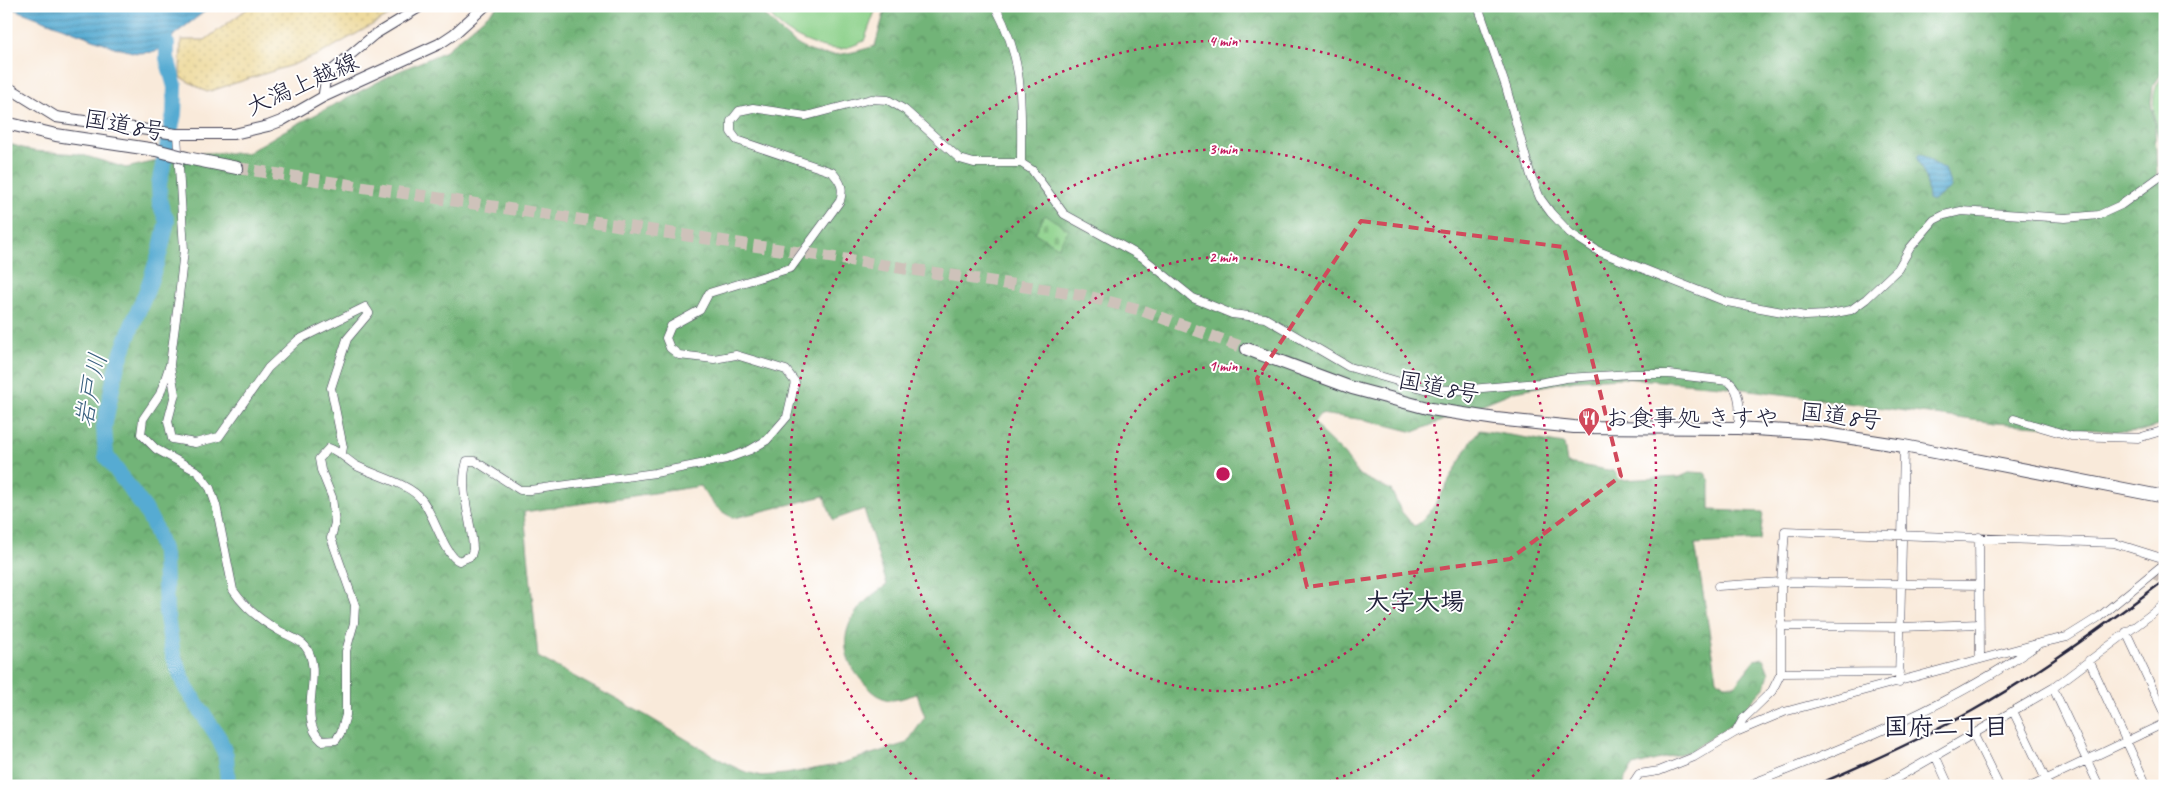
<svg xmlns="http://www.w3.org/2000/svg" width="2171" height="792" font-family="Caveat,'Klee One',sans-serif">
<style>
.forest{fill:url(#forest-crowns);stroke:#4a6b5a;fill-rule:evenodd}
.sand{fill:url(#sand-dots);stroke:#887e6c}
.cemetery{fill:url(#cemetery-stones);stroke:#587a64}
.pitch{fill:#8ed28c;stroke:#587a64}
.water{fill:url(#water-rules);stroke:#3c6686}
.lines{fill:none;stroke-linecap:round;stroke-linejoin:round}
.river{stroke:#56abd2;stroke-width:16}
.minor-tunnel{stroke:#cec2ba;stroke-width:8;stroke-dasharray:8 4;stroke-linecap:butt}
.trunk-tunnel{stroke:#cec2ba;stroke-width:12;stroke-dasharray:12 6;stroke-linecap:butt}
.minor-casing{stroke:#424053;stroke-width:9}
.tertiary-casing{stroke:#424053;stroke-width:11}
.secondary-casing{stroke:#424053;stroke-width:12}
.trunk-casing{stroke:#424053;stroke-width:14}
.minor{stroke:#fff;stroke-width:8}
.tertiary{stroke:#fff;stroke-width:9}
.secondary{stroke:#fff;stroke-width:10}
.trunk{stroke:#fff;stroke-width:12}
.rail{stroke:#22223b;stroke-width:2.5}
.trunk-bridge-casing{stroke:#424053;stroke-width:14;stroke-linecap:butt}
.trunk-bridge{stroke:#fff;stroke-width:12}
.marked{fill:none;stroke:#d1495b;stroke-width:4;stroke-dasharray:10 6;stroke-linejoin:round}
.ring{fill:none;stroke:#c2185b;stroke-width:2.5;stroke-dasharray:2.5 5}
.labels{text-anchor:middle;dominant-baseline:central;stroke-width:4;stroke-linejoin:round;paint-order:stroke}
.street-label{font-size:24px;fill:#22223b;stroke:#fff}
.poi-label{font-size:24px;fill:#22223b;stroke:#fff;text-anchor:start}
.water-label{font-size:25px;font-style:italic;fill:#39607f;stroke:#fff}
.neighbourhood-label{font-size:25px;font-weight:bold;fill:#22223b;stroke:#fff}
.centre{fill:#c2185b;stroke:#fff;stroke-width:2.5}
.ring-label{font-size:15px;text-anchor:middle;font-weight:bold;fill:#c2185b;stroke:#fff;stroke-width:4;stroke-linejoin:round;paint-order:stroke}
</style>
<defs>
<pattern id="forest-crowns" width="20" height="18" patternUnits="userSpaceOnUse" patternTransform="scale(1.25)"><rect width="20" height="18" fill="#72b478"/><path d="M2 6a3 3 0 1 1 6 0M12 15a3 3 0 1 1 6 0" fill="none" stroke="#5d9264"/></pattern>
<pattern id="sand-dots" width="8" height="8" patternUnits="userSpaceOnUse" patternTransform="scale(1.25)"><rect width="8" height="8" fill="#eeda9e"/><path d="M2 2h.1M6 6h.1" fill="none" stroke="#ccbb89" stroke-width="1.8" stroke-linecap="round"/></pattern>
<pattern id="cemetery-stones" width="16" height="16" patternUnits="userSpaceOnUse" patternTransform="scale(1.25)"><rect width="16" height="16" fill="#8ed28c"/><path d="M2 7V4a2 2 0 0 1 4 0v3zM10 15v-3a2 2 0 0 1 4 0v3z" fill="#7ab47a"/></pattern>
<pattern id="water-rules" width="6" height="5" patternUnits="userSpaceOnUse" patternTransform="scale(1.25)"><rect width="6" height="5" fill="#56abd2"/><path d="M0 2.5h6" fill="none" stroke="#478bac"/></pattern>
</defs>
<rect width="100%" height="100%" fill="#fff"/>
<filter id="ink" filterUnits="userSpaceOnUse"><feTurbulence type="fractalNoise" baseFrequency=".02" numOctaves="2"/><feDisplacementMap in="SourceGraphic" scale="10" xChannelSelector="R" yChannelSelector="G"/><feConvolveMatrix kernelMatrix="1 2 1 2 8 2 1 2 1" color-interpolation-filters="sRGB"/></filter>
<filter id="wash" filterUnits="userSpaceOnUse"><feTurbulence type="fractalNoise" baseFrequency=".0096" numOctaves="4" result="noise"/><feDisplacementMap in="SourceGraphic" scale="20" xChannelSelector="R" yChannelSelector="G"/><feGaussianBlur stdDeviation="1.12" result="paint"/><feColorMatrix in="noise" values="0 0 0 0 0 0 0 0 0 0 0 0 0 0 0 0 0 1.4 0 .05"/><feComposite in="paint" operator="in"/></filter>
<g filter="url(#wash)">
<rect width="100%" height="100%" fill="#f9eada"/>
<!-- forest -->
<path class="forest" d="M498 6H760C763 14 771 21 777 27 809 61 833 59 875 46L886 6H2165V69L2153 86 2151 102 2155 129 2157 176 2165 182V424L2141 431 2124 432 1995 423 1721 386 1623 378 1576 380 1515 391 1414 432 1366 420 1320 414 1314 422 1321 432 1344 454 1359 475 1391 490 1401 511 1414 526C1433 521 1463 449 1479 430L1564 444 1567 463 1614 471 1620 480 1680 477 1691 472 1705 473 1710 481V510L1763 512 1760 540 1695 544 1717 679 1724 685H1735L1755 660 1763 658 1769 673 1765 687 1730 725 1691 751 1633 766 1625 778 1624 786H6V143L33 151 79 154 126 168 193 153H247L284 131 397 72 444 52ZM701 486C710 501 717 511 734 518L824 496 833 520 864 509 887 585C847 609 829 647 865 684 872 691 881 700 891 700 899 700 909 696 917 694L925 717 907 743 836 765 786 774 761 776 743 771 726 763 647 716 538 657 524 512Z"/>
<!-- sand -->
<path class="sand" d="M251 6H406L320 54 292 65 207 92 180 77 181 40H205Z"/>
<!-- cemetery -->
<path class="cemetery" d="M1045 215 1069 229 1058 247 1035 233Z"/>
<!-- pitch -->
<path class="pitch" d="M765 6H877L864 41C857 44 848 48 841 49 815 49 776 32 765 6Z
M2165 74V148C2155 137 2151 105 2155 91 2156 84 2161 79 2165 74Z"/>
<!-- water -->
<path class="water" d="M6 6H212L175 34 167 44 155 52 137 53 117 48Z
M1919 154C1930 157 1933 167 1945 169L1951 187 1933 201 1928 199 1926 178 1917 159Z"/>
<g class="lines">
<!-- river -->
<path class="river" d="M167 44V58L175 87 174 114 159 184 160 204 167 221 160 252 147 290 131 328 116 369 104 427 106 456 145 509 154 526 164 555 166 611 173 655 186 688 219 738 226 756 228 786"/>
</g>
</g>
<g filter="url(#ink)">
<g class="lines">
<!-- minor-tunnel -->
<path class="minor-tunnel" d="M2154 574 2165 585"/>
<!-- trunk-tunnel -->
<path class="trunk-tunnel" d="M237 168 1082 295 1141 310 1247 349"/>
<!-- minor casing -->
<g class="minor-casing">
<path id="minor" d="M995 6C1025 62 1021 102 1021 163
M1478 6 1506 87 1531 176 1540 198 1551 213 1570 233 1598 251 1727 302 1805 316 1825 315 1851 310 1866 299 1898 269 1910 248 1934 220 1944 215 1961 211 2065 218 2099 215 2121 205 2165 173
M177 134 184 250 179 296 170 364 160 394 143 419 141 434 156 449 198 472 210 488 216 505 233 590C245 608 260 620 278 630 286 635 299 639 305 646 326 673 295 718 322 741L336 740 341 732 346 715V651L354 623 355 605 331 538 335 523 332 497 321 470 319 459 329 448C340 452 346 459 355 465 373 475 409 483 422 500 433 513 445 556 459 561L471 556 473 549C472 520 458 490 467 461H475L520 490H530L655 473 726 459 750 450 767 440 787 417 795 382 786 370 736 355 714 359 679 355 670 348 666 338 671 326 700 310 709 293 791 268 840 201C844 188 841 182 832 172L737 140 731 132V121L739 111 753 108 806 116 871 99 888 100 905 110 960 159 974 163H1021L1032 170 1064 214 1142 257 1193 298 1232 314 1265 318 1349 367 1424 389 1460 390 1539 383 1566 378 1632 374H1669L1728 381C1742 391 1740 412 1738 428
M170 366 175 394 168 421 172 439 195 443 219 437 268 368 298 340 365 307 369 313 347 339 331 388 343 447 342 453
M2014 419 2071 436 2138 438 2165 430
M2164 484 2165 481
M1979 537 1980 655
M1718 586 1781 582 1979 585
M1780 626 1902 627 1979 624
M2126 632 2165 715
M2040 643 2067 637 2099 617 2165 563
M2089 660 2147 786
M1781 673 1900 672
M1899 683 1904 446
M2053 688 2099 786
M2013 711 2049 786
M1736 732 1743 719 1772 691 1781 673V582L1785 531 2114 543 2165 559
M1974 735 1999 786
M1935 755 1949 786
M1631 786 1639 774 1659 771 1694 757 1736 732 1784 712 2040 643C1953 704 1855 744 1756 782L1752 786
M1883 786 2053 688 2165 604
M2032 786 2165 723"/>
</g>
<!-- tertiary casing -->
<g class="tertiary-casing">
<path id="tertiary" d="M323 97 325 83 330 72 374 35 422 6"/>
</g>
<!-- secondary casing -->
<g class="secondary-casing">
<path id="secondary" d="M6 86 56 117 176 134H234L268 126 281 121 323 97 439 44 454 34 485 6"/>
</g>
<!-- trunk casing -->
<g class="trunk-casing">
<path id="trunk" d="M6 123 56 135 156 150
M187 158 237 168
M1247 349 1352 388 1431 409 1496 419 1574 427 1738 428 1819 433 1904 446 2165 497"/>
</g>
<!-- minor -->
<use href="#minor" class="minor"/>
<!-- tertiary -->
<use href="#tertiary" class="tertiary"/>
<!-- secondary -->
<use href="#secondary" class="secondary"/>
<!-- trunk -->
<use href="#trunk" class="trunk"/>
<!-- rail -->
<path class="rail" d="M1814 786C1868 763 1921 739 1972 711 2040 673 2103 626 2165 580"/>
<!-- trunk-bridge casing -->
<g class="trunk-bridge-casing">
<path id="trunk-bridge" d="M156 150 187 158"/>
</g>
<!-- trunk-bridge -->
<use href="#trunk-bridge" class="trunk-bridge"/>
</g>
</g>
<!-- marked area -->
<path class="marked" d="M1361 221 1564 247 1621 476 1510 559 1307 587 1257 378Z"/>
<!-- distance rings -->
<g class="ring">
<circle cx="1223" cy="474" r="108"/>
<circle cx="1223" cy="474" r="217"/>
<path d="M1131 786A325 325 0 1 1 1315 786"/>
<path d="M922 785A433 433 0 1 1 1524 785"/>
</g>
<!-- icons -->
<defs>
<g id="restaurant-pin" transform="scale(1.125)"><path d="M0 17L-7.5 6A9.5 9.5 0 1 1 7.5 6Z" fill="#d1495b" stroke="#fff"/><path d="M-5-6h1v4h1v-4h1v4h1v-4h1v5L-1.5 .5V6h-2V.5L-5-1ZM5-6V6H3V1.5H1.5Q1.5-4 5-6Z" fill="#fff"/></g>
</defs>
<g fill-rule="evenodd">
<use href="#restaurant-pin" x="1589" y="418"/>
</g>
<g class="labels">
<!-- street labels -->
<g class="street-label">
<text transform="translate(302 84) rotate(-24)">大潟上越線</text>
<text transform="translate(125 125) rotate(10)">国道8号</text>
<text transform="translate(1439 387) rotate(11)">国道8号</text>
<text transform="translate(1841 416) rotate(7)">国道8号</text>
</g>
<!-- poi labels -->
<g class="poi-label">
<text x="1605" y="418">お食事処 きすや</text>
</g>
<!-- water labels -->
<g class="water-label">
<text transform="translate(91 390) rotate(-78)">岩戸川</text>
</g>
<!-- neighbourhood labels -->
<g class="neighbourhood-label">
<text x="1415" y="602">大字大場</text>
<text x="1946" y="727">国府二丁目</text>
</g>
</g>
<circle cx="1223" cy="474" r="8" class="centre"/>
<g class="ring-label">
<text x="1223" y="46">4 min</text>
<text x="1223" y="154">3 min</text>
<text x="1223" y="262">2 min</text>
<text x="1223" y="371">1 min</text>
</g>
<!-- margin -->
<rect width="2171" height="792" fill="none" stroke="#fff" stroke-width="25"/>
</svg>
